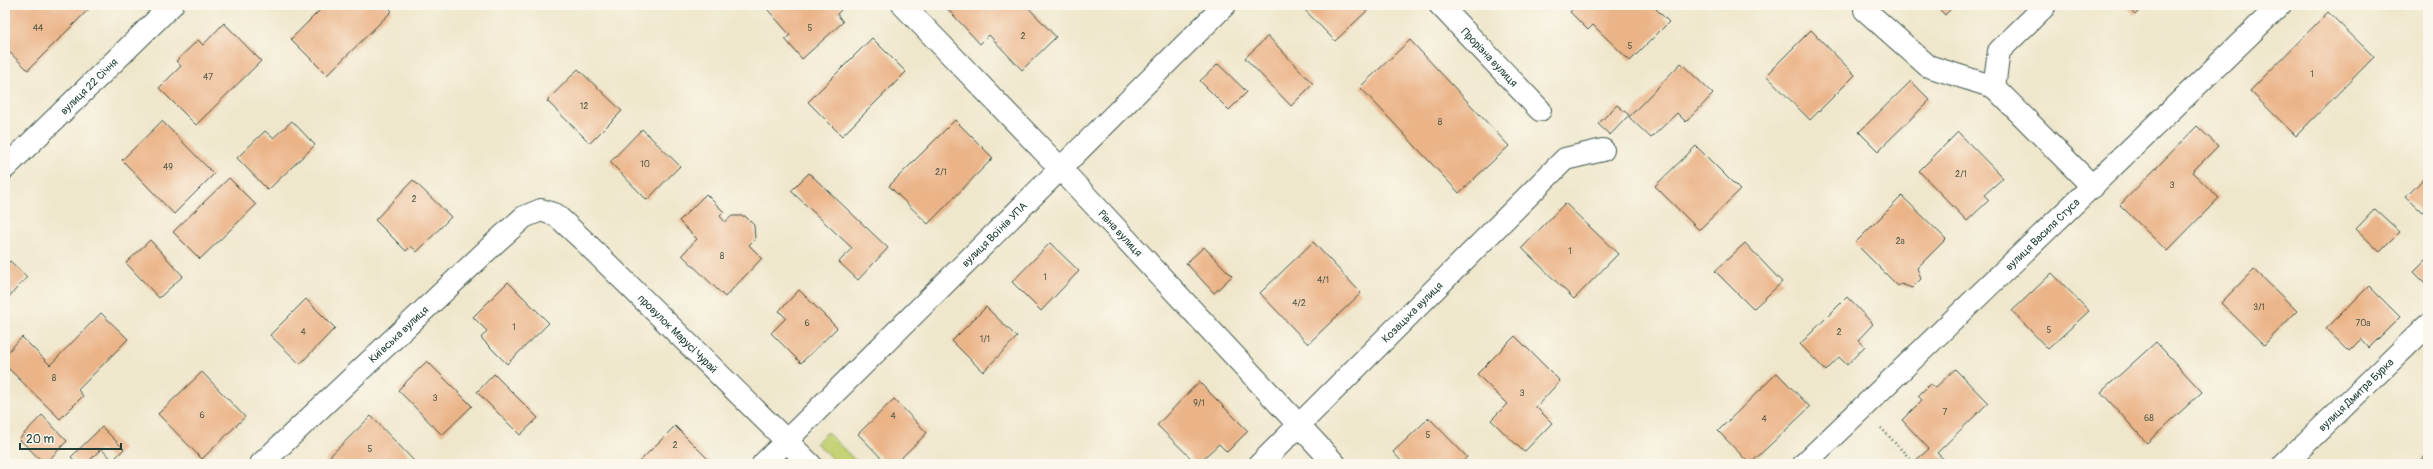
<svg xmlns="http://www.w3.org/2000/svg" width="2433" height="469" font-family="Pangolin,sans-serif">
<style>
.green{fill:#c5d274;stroke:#728854}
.building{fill:#ebb488}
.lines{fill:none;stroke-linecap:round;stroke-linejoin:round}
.minor-casing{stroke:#3e564b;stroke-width:24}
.path{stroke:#3e564b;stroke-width:2.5;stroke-dasharray:1 3;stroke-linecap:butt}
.minor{stroke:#fff;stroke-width:22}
.labels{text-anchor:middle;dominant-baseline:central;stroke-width:3.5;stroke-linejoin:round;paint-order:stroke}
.number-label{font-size:9px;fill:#525b49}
.street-label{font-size:11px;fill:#1f3d34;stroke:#fbf7ec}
</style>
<rect width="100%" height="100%" fill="#fbf7ec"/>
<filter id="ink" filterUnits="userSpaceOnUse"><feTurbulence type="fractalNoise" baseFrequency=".025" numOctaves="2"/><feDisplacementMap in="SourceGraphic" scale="8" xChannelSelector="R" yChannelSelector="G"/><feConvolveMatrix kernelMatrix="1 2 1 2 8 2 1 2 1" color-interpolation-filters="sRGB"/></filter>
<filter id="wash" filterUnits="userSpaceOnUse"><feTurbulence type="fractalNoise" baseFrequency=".012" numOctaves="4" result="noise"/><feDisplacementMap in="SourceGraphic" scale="16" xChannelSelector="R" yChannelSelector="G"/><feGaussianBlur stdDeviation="0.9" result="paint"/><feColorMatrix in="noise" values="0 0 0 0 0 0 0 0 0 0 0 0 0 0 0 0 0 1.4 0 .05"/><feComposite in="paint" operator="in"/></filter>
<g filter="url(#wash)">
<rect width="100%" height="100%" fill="#efe7cc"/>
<!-- green -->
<path class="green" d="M827 432 859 464H838L816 443Z"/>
<g id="blocks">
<!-- building -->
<path class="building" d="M8 5H87L90 8 28 70 5 48V6Z
M325 5H386L392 11 327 75 291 39Z
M773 5H838L842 9 837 14 843 22 802 59 785 39 790 35 768 10Z
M944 5H1026L1056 37 1022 70 989 35 980 44Z
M1300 5H1367L1370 8 1335 41Z
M1573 5H1652L1669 22 1630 61 1593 25 1588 30 1570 12 1575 6Z
M1935 5H1955L1945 15Z
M2125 5H2145L2135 15Z
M2328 12 2374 57 2296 136 2250 91Z
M224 23 261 61 196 125 159 88 181 66 176 61 198 40 203 45Z
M1811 30 1855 75 1810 120 1766 75Z
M1268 36 1313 84 1291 106 1245 58Z
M872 38 906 72 842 136 808 102Z
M1410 40 1509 146 1459 193 1360 87Z
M1681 63 1713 94 1686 122 1677 113 1651 138 1629 117Z
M1218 64 1247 92 1229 110 1200 81Z
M578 69 622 111 590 143 547 101Z
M1911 81 1930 100 1878 151 1859 132Z
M1617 105 1629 115 1610 135 1598 124Z
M955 120 993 158 928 224 889 186Z
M162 121 214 174 174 214 122 160Z
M292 121 315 145 268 190 237 158 265 131 273 138Z
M2197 126 2218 146 2192 172 2219 198 2167 251 2120 205Z
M642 129 680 166 647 200 610 162Z
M1958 132 2003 178 1984 195 1989 200 1967 221 1919 171Z
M1696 146 1740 190 1699 230 1655 186Z
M809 173 888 248 858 280 839 262 852 248 791 191Z
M2428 174V206L2422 212 2406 197Z
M229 178 256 205 200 259 173 232Z
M413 180 451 217 417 252 411 246 406 251 375 220Z
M706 194 724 212 720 216 725 222 732 216H745L754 225 755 239 749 245 762 258 725 297 682 255 697 239 679 221Z
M1902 196 1946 239 1917 268 1921 279 1912 288 1901 284 1898 286 1855 243Z
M1565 203 1618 254 1574 299 1522 248Z
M2375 209 2400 232 2380 252 2356 229Z
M150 240 183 276 159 298 126 263Z
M1313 242 1361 293 1308 344 1260 293Z
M1050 243 1079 271 1041 311 1012 282Z
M1745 243 1782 282 1753 309 1715 271Z
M1204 247 1232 276 1214 293 1186 263Z
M2428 258V286L2414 272Z
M10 261 27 277 6 300 5 266Z
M2254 269 2297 311 2264 345 2221 303Z
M2052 273 2089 311 2048 349 2012 311Z
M508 282 549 323 507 364 481 338 487 331 473 317Z
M2369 286 2400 317 2369 348 2361 339 2349 351 2326 329Z
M799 290 837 328 801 363 771 333 786 318 779 311Z
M1847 297 1873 324 1858 340 1865 346 1847 365 1839 357 1826 371 1800 344Z
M306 299 335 328 300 364 270 335Z
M986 307 1017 337 983 372 952 341Z
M101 313 128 339 78 390 83 396 60 419 5 365V355L22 337 50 365Z
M1515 336 1560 381 1536 407 1552 423 1524 452 1491 420 1507 404 1477 374Z
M2156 342 2202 392 2147 443 2101 392Z
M427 361 472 406 442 435 398 390Z
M1955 369 1988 403 1937 453 1949 464H1920L1916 460 1929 449 1902 420 1922 400 1918 396 1930 384 1935 388Z
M202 372 245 417 202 459 158 414Z
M1777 373 1810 407 1750 464 1718 431Z
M494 374 538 418 520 435 477 392Z
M1199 382 1248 431 1227 452 1219 444 1197 464 1157 425Z
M894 399 927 433 895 464H887L858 434Z
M42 415 67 441 45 464 19 439Z
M371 416 416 463 415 464H328L325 461Z
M1429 418 1467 457 1460 464H1404L1393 452Z
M675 426 713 464H637Z
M102 427 124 449 113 460 101 449 86 464H78L71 457Z
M2428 453V464H2420L2419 463Z"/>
</g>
</g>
<g filter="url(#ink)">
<use href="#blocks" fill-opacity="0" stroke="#3e564b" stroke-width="1"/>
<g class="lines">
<!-- minor casing -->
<g class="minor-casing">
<g id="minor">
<path id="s1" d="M903 5 1060 168 1335 464"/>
<path id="s2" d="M1440 5 1540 110"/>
<path d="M1865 10 1928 66 1994 87 2093 187"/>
<path d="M1994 87 1999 51 2044 7"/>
<path id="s3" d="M5 168 172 5"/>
<path id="s4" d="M261 464 497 241 524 217 541 210 556 215 583 240 810 464"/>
<path id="s5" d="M763 464 1225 5"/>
<path id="s6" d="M1260 464 1565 159 1603 150"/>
<path id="s7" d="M1804 464 2280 5"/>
<path id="s8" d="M2284 464 2428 325"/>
</g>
</g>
<!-- path -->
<path class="path" d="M1881 428 1915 464"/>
<!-- minor -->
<use href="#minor" class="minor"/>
</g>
</g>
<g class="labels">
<!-- number labels -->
<g class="number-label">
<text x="38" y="28">44</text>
<text x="810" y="28">5</text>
<text x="1023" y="36">2</text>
<text x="1630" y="46">5</text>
<text x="2312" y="74">1</text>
<text x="208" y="77">47</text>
<text x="584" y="106">12</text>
<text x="1440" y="122">8</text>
<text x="645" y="164">10</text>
<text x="168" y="167">49</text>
<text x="941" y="172">2/1</text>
<text x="1961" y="174">2/1</text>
<text x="2172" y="185">3</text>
<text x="414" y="199">2</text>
<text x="1900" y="241">2а</text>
<text x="1570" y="251">1</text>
<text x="722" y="256">8</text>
<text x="1045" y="277">1</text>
<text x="1323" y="280">4/1</text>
<text x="1299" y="303">4/2</text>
<text x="2259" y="307">3/1</text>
<text x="807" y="323">6</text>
<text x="2363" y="323">70а</text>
<text x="514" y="327">1</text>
<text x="2049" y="330">5</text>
<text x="303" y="332">4</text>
<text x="1839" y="332">2</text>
<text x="985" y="339">1/1</text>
<text x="54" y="378">8</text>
<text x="1522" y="393">3</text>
<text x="435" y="398">3</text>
<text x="1199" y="403">9/1</text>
<text x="1945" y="412">7</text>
<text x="202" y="415">6</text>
<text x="893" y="416">4</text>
<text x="2149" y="418">68</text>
<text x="1764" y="419">4</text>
<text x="1428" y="435">5</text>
<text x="675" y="445">2</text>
<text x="370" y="449">5</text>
</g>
<!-- street labels -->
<g class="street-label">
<text stroke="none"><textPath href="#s2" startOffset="72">Прорізна вулиця</textPath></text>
<text stroke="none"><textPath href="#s3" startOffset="117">вулиця 22 Січня</textPath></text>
<text stroke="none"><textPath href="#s1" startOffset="315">Рівна вулиця</textPath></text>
<text stroke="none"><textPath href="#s5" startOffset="326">вулиця Воїнів УПА</textPath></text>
<text stroke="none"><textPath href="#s7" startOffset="331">вулиця Василя Стуса</textPath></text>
<text stroke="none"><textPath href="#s6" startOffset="215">Козацька вулиця</textPath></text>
<text stroke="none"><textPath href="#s4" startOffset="565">провулок Марусі Чурай</textPath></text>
<text stroke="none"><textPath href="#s4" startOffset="189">Київська вулиця</textPath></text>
<text stroke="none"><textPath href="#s8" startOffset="100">вулиця Дмитра Бурка</textPath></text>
</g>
</g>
<!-- margin -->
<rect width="2433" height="469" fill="none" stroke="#fbf7ec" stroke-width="20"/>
<!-- scale -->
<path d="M20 443v6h101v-6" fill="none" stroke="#1f3d34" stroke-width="2"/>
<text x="26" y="443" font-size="12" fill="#1f3d34" stroke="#fbf7ec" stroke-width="3" paint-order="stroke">20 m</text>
</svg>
